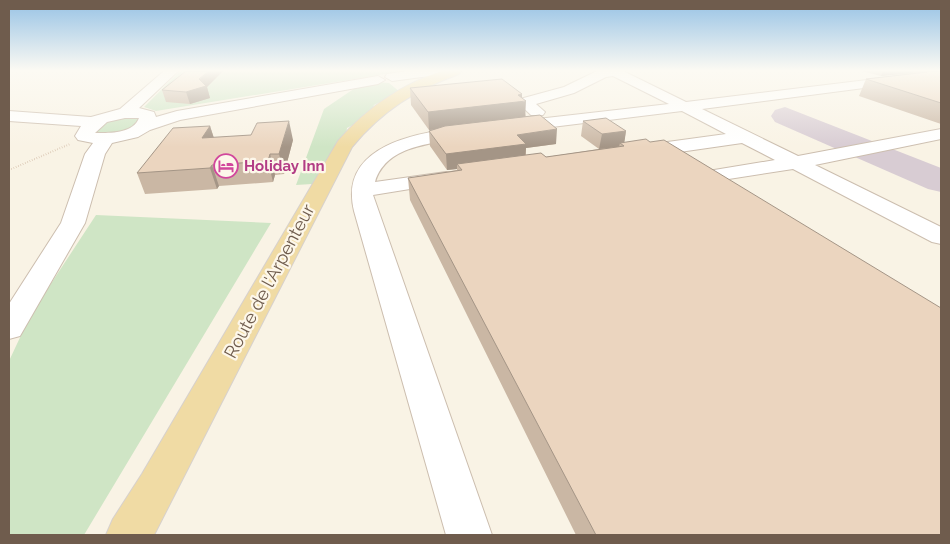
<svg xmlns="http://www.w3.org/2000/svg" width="950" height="544" font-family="Raleway,sans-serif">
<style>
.green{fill:#cfe5c5}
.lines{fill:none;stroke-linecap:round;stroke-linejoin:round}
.taxiway{fill:#d8ccd3;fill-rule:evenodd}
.minor-casing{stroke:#ccbeaf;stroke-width:2}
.major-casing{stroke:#d7d1cd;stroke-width:2}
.path{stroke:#d0b8a3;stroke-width:2;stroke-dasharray:0.5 2;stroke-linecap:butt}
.minor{fill:#fff;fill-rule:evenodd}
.major{fill:#f0dba4;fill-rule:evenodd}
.wall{fill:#cab7a4}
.shaded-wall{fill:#a49586}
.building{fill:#ebd5bf;stroke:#a49586}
.labels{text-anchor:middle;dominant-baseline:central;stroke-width:4.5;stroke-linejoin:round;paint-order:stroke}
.far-hotel-label{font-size:15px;font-weight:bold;fill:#b23c85;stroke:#fdf7ea;text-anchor:start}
.street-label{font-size:18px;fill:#6f5c4d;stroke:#fdf7ea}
</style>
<rect width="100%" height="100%" fill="#f9f3e5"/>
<!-- green -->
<path class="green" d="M180 71H404L156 111 144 107Z
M377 82 389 83 400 92 374 105C369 118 359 122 347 128L346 135 312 184 296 185 324 109 358 86Z
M142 117 128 132 94 134 106 118Z
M96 215 271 223 84 535H9V361L31 314Z"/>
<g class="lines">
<!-- taxiway -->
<path class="taxiway" d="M785 107 941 168V192L928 189 775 122 771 116 775 110Z"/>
<!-- minor casing -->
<g class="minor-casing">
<path id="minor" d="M164 71H178L139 108 154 112 156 117 177 111 378 76 385 80 378 84 180 120 150 130 138 137 112 143 105 154 85 223 20 336 9 339V304L61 223 85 154 93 143 78 140 75 136 81 126 9 121V111L91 117 120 109ZM125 118H139C133 134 109 133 95 133L107 122Z
M409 71H444L437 75 392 81 385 77 387 74Z
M597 71H623L686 102 941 71V78L702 109 798 156 941 129V139L815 165 941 227V244L932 242 793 169 703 183 696 181 693 177 696 173 775 160 742 143 638 158 631 156 629 152 631 148 638 146 726 134 682 111 511 132 505 131 502 127 505 123 511 122 669 104 613 76 606 77 574 93 536 104 545 112 543 115H531L517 102 520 99 564 87Z
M466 127 472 128 475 132 472 136C439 144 387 142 375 182L446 172 453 174 456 178 453 182 373 195 492 535H446L354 211C338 145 418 132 466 127Z"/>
</g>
<!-- major casing -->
<g class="major-casing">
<path id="major" d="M442 71H461L459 74C415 90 382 111 352 147L154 535H106L113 519 142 474 338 141C367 108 400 85 442 71Z"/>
</g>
<!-- path -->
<path class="path" d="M9 170 70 144"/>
<!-- minor -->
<use href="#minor" class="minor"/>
<!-- major -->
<use href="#major" class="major"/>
</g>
<!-- wall -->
<path class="wall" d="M186 71H223L207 87 210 98 190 104 166 102 162 90Z
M861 71H941V124L859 96 866 79 913 73 881 76Z
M410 88 522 94V97L526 117 556 144 526 148V155L546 157 599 149 581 136 583 121 626 131 624 142 941 535H576L410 200 408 178 457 170V169L447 170 430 146 429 131 433 130H429L411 105Z
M210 126 214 138 293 140 284 174 275 175 273 182 219 186 217 189 145 194 137 173Z"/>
<!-- shaded-wall -->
<path class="shaded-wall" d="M209 71H223L207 87 210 98 190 104 186 92Z
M883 71H914L913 73 881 76Z
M522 94V102L526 101 525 119 429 130 428 112Z
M289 121 293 140 284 174 279 154Z
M210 126 216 145 202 138Z
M557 129 556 144 526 148 525 159 457 164V169L447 170 446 154 517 135Z
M626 131 624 145 620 143 619 147 599 149 602 134Z
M270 154 275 175 273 182 268 161Z
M212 165 219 186 217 189 210 168Z"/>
<!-- building -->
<path class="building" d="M186 71H209L199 79 206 86 186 92 162 90Z
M922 71H941V103L866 79 927 72Z
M502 79 522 94 518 95 526 101 428 112 410 88Z
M540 115 557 129 517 135 526 144 446 154 429 131 445 126Z
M606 118 626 131 602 134 583 121Z
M289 121 279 154H270L268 161 212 165 210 168 137 173 173 128 210 126 202 138 251 135 257 123Z
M646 139 650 142 664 140 941 308V535H596L408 178 462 170 457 164 541 153 546 157 624 146 620 143Z"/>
<!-- sky -->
<linearGradient id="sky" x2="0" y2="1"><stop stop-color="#96c2e5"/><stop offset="0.48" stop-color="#fcfaf3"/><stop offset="1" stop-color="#fcfaf3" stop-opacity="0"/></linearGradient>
<rect width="950" height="147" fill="url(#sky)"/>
<!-- icons -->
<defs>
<g id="hotel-ring" transform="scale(1.25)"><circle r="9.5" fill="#fdf7ea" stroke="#d1479c" stroke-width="1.5"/><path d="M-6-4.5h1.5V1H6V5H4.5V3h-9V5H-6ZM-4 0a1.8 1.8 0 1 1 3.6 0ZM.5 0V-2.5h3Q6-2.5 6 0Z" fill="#d1479c"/></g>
</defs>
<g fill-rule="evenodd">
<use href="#hotel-ring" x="226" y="166"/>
</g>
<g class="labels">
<!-- far-hotel labels -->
<g class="far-hotel-label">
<text x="244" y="166">Holiday Inn</text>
</g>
<!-- street labels -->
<g class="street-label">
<text transform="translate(269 281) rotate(-62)">Route de l'Arpenteur</text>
</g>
</g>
<!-- border -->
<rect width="950" height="544" fill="none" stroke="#6f5c4d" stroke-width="20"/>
</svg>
